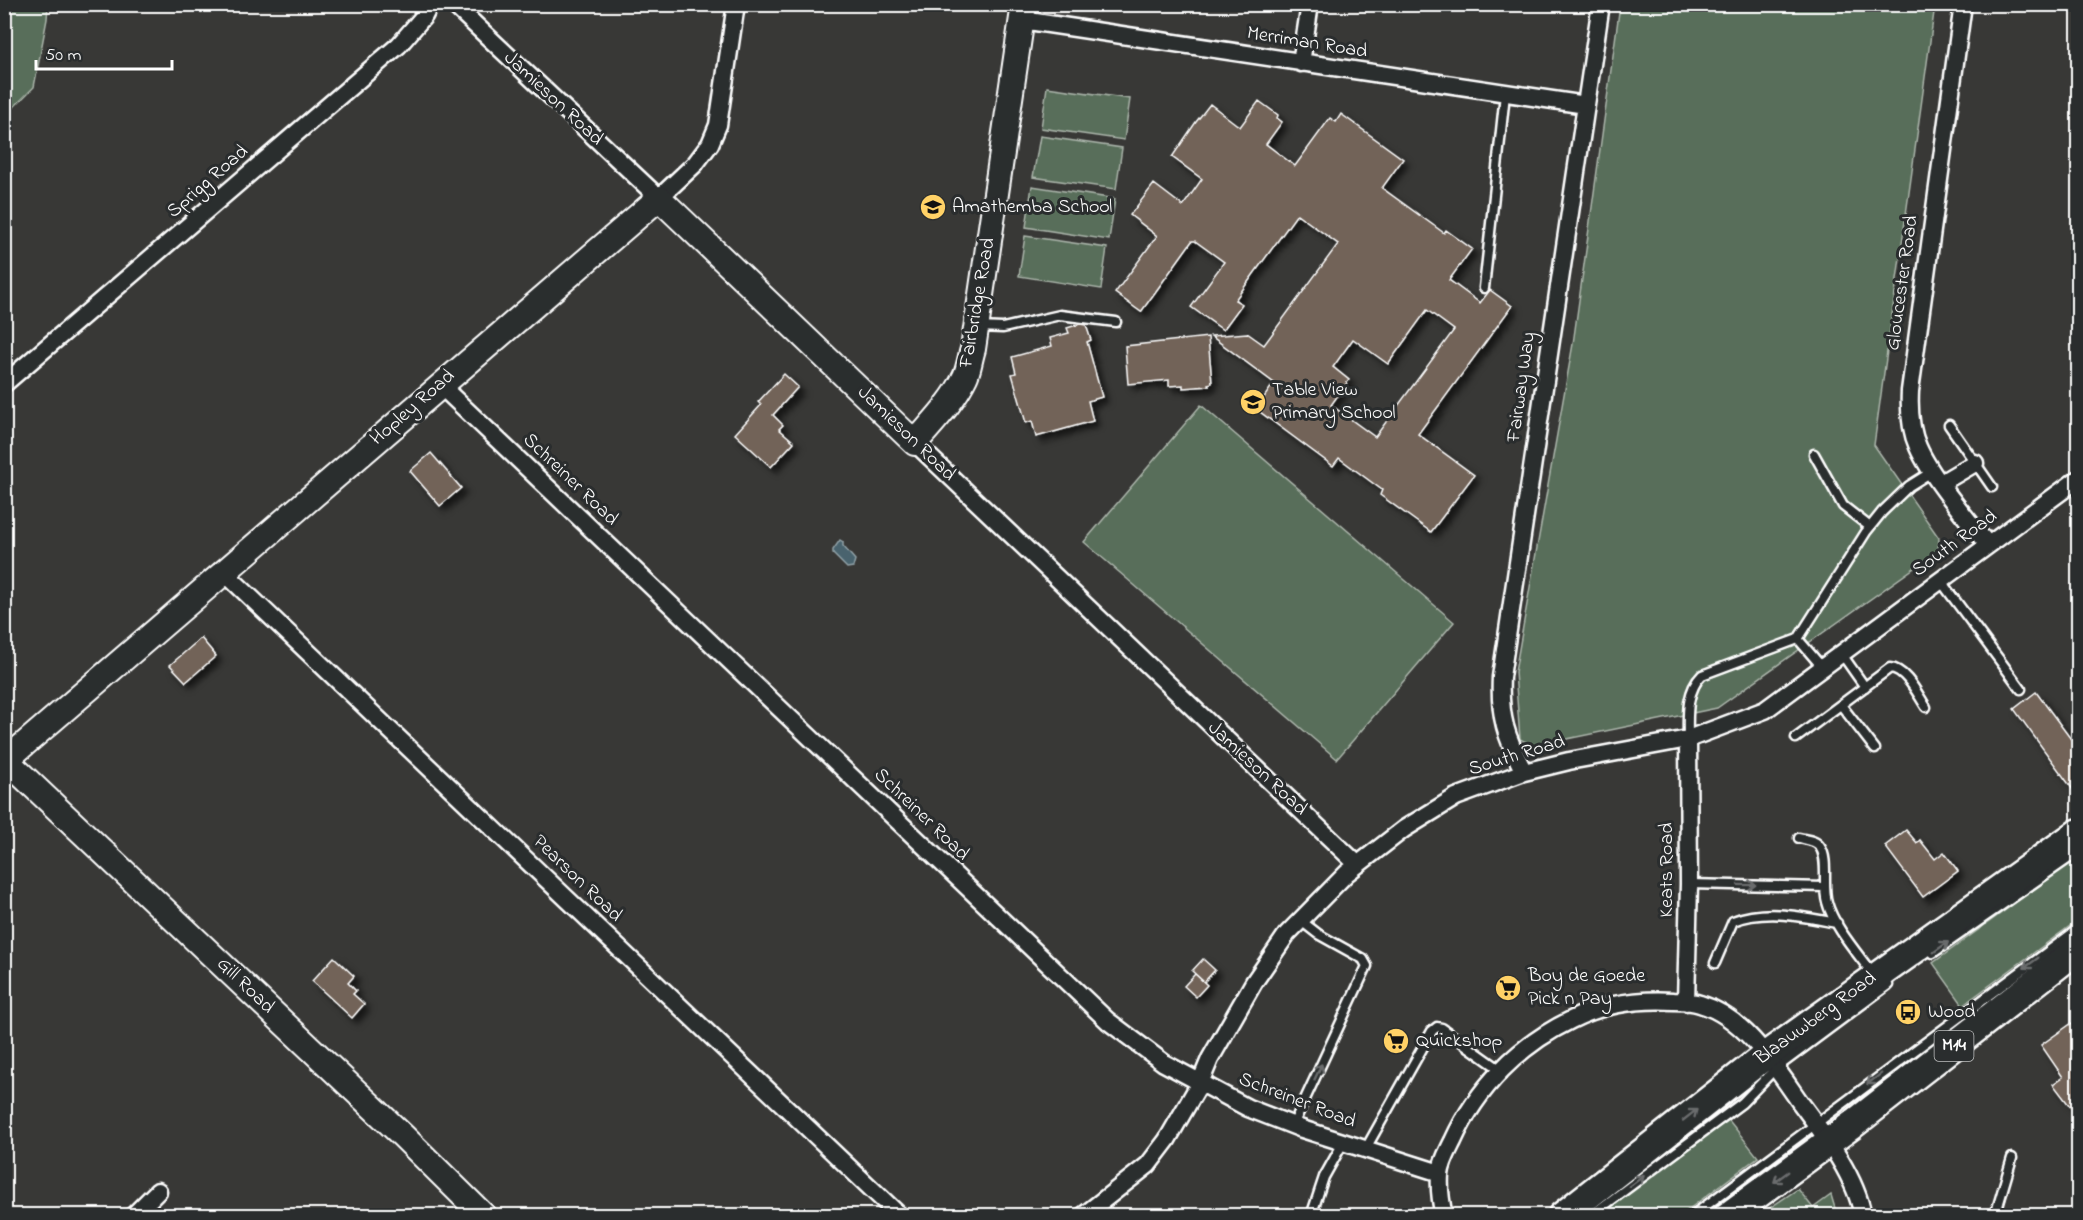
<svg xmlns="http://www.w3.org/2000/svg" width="2083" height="1220" font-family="'Indie Flower',sans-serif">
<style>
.green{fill:#596e5a;stroke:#acb6ac;stroke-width:1.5}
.water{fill:#49646e;stroke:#92a2a8;stroke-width:1.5}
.building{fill:#726358;stroke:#fff;stroke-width:1.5;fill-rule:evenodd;filter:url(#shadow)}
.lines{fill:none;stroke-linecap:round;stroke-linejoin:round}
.lane-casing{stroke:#fff;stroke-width:13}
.street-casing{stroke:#fff;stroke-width:21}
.secondary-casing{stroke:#fff;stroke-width:28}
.primary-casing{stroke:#fff;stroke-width:32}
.lane{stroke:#2a2d2e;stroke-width:8}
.street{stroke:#2a2d2e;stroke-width:16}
.secondary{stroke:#2a2d2e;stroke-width:24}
.primary{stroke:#2a2d2e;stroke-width:27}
.oneway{stroke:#6a6c6d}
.labels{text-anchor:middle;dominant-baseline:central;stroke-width:6;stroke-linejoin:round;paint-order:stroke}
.shield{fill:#2a2d2e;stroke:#bfc0c0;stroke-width:1.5}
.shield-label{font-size:18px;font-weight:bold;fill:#fff}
.street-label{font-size:20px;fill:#fff;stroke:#2a2d2e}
.poi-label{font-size:20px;fill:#fff;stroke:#2a2d2e;text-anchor:start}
</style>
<defs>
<filter id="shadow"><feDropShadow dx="5.5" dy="5.5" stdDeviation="3" flood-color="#0009"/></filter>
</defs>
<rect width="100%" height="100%" fill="#383836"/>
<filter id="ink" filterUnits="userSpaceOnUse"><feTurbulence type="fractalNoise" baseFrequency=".0167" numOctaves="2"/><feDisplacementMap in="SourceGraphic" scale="12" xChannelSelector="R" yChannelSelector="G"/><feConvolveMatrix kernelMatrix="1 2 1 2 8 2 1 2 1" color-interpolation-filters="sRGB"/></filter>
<g filter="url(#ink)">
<!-- green -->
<path class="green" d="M5 4 48 5 47 19 34 87 5 116Z
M1620 5H1935L1874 445 1939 538 1938 551 1717 708 1533 746 1520 739 1515 672 1573 344Z
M1047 87 1130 99 1124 140 1041 128Z
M1040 136 1122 148 1116 189 1033 177Z
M1032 186 1115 199 1109 240 1026 227Z
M1025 236 1107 248 1101 289 1019 276Z
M1201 405 1454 622 1337 759 1084 542Z
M2078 857V920L1963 1005 1933 963Z
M1727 1118 1758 1157 1681 1215 1593 1216Z
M1798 1189 1813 1208 1831 1195 1837 1215H1759Z"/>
<!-- water -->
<path class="water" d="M840 540 843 542V546L855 560 853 567 847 568 833 554V550Z"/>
<!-- building -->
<path class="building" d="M1259 101 1278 115 1277 118 1282 122 1266 144 1295 166 1330 118 1336 122 1341 114 1403 159 1382 188 1444 233 1446 230 1472 249 1449 280 1480 303 1490 290 1512 306 1418 434 1474 475 1431 532 1380 495 1382 490 1339 458 1333 466 1256 409 1274 383 1211 336 1247 333 1264 345 1338 244 1297 214 1235 300 1242 304 1223 330 1191 307 1224 262 1195 241H1192L1141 312 1115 293 1157 236 1130 215 1154 184 1183 206 1202 179 1172 157 1196 122 1210 104 1240 127ZM1427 310 1454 330 1375 437 1331 405 1349 380 1333 367 1353 339 1388 364Z
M1080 324 1086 325 1091 340 1087 342 1102 397 1088 401 1093 421 1036 437 1032 421 1026 423 1012 374 1016 373 1012 357 1052 346 1050 338 1069 333 1067 328Z
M1208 337 1212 383 1208 384 1209 386 1183 388V385L1169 386V380L1128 384 1125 346Z
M784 374 798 387 773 415 783 425 779 429 794 442 771 467 735 434 761 405 758 402Z
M431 453 461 488 440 506 410 471Z
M201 638 216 656 186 682 170 665Z
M2036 692 2079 750V798L2014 709Z
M1906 830 1917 843 1920 840 1935 859 1944 852 1958 871 1923 897 1885 846Z
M334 957 354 976 348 983 356 991 353 994 364 1004 352 1018 312 981Z
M1203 959 1215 970 1204 982 1192 971Z
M1195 974 1207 985 1196 997 1184 986Z
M2072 1023 2079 1032V1118L2053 1084 2063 1077 2041 1045Z"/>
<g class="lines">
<!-- lane casing -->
<g class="lane-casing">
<path id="lane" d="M1484 288 1505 94
M978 327 1003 328 1060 315 1116 322
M1949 425 1992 487
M1814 454 1843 506 1870 527
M1940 580 2021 689
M1798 639 1866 532 1882 512 1909 486 1933 471
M1841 653 1865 687
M1841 705 1875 749
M1796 738 1890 668C1906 669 1918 695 1926 707
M1688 739C1688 718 1685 692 1702 675L1798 639 1822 667
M1799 838C1806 840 1816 840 1820 847 1829 859 1822 886 1827 902 1833 926 1859 955 1874 976
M1689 884 1825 887
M1933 953 2078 852
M1715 963 1733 921C1767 908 1803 917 1837 923
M1293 1125 1367 966 1363 959 1318 934 1300 920
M1365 1150 1432 1031 1437 1027 1442 1028 1501 1070
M1311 1216 1324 1177 1343 1143
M1590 1216 1742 1103 1775 1069 1888 985
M1692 1216 2078 929
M1995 1216 2012 1158"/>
</g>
<!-- street casing -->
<g class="street-casing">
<path id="street" d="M453 4 659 198 695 164 710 144 718 125 736 4
M1963 4 1910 391C1909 410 1910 429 1918 447 1931 477 1967 519 1988 545
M1022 20 1586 105
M1301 63 1310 4
M4 384 399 45 424 16 430 4
M440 385 1108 1021 1164 1063 1248 1108 1302 1129 1440 1173
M915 443 1357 864
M1941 483 1975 463
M224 572 900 1216
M1524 772C1506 737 1499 717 1501 677L1601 4
M1686 1002 1689 884 1688 739
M133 1216 158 1191
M1083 1216 1148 1165 1167 1140 1200 1083 1210 1059 1254 982 1287 934 1347 873 1404 829 1456 797 1524 772 1569 761 1688 739 1765 710 2078 479
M1444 1216C1441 1203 1439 1188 1440 1175 1441 1163 1448 1151 1453 1141 1477 1088 1519 1045 1571 1020 1603 1004 1638 999 1673 1001 1682 1001 1692 1001 1700 1004 1745 1017 1776 1068 1802 1105 1825 1136 1856 1177 1863 1216"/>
</g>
<!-- secondary casing -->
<g class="secondary-casing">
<path id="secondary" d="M484 1216 403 1136 6 760 659 198 915 443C933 422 953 402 965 377 969 369 970 358 973 349L1024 4"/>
</g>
<!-- primary casing -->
<g class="primary-casing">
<path id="primary" d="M1562 1216 1765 1056 2078 833
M1728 1216 1852 1125 2078 949"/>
</g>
<!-- lane -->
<use href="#lane" class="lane"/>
<!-- street -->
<use href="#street" class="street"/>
<!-- secondary -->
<use href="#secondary" class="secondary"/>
<!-- primary -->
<use href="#primary" class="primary"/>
</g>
<!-- one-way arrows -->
<defs><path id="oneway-shaft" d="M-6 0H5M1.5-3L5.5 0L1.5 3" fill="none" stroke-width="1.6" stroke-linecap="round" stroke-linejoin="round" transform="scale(1.5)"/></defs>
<g class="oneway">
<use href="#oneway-shaft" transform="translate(1747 885) rotate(1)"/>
<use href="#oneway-shaft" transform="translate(1941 947) rotate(-35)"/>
<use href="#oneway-shaft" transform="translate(2031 963) rotate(144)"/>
<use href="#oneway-shaft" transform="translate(1318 1072) rotate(-65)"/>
<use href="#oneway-shaft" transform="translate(1874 1079) rotate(143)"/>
<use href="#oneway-shaft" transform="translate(1690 1115) rotate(-38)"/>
<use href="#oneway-shaft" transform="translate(1781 1177) rotate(144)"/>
<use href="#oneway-shaft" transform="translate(1637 1181) rotate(-37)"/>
</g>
</g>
<!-- icons -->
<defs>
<g id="school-disc" transform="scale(1.35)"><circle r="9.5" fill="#ffd166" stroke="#2a2d2e"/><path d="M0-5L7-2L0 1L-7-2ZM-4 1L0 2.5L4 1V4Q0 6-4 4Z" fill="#111"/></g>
<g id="supermarket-disc" transform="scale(1.35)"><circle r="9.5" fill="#ffd166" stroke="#2a2d2e"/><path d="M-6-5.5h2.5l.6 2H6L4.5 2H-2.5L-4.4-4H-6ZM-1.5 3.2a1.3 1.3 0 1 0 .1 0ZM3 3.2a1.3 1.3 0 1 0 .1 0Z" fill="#111"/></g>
<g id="bus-disc" transform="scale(1.35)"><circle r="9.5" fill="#ffd166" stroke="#2a2d2e"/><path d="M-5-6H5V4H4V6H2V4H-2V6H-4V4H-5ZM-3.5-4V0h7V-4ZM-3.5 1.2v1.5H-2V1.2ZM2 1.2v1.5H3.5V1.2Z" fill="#111"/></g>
</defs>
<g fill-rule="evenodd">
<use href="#school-disc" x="933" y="207"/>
<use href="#school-disc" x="1253" y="402"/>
<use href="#supermarket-disc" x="1508" y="988"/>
<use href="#bus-disc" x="1908" y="1012"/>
<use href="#supermarket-disc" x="1396" y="1041"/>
</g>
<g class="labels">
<!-- shield labels -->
<rect class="shield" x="1934.5" y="1031" width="39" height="30" rx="4.5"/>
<g class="shield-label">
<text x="1954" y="1046">M14</text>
</g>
<!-- street labels -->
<g class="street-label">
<text transform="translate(1307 43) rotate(9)">Merriman Road</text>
<text transform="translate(553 99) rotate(43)">Jamieson Road</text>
<text transform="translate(208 182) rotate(-41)">Sprigg Road</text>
<text transform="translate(1903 283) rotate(-82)">Gloucester Road</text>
<text transform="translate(978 303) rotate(-80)">Fairbridge Road</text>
<text transform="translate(1522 387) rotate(-82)">Fairway Way</text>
<text transform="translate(413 408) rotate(-41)">Hopley Road</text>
<text transform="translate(906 434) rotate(44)">Jamieson Road</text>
<text transform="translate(570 480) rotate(44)">Schreiner Road</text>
<text transform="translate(1955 544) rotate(-36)">South Road</text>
<text transform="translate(1517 756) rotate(-17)">South Road</text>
<text transform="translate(1257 769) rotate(43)">Jamieson Road</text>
<text transform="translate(921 815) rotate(44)">Schreiner Road</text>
<text transform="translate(1667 870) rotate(-90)">Keats Road</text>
<text transform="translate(577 879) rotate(44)">Pearson Road</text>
<text transform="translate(245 986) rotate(44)">Gill Road</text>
<text transform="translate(1816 1019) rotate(-36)">Blaauwberg Road</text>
<text transform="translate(1297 1101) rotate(21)">Schreiner Road</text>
</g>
<!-- poi labels -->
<g class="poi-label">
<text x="952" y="207">Amathemba School</text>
<text x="1272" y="390">Table View<tspan x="1272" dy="23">Primary School</tspan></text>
<text x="1528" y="976">Boy de Goede<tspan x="1528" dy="23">Pick n Pay</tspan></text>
<text x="1928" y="1012">Wood</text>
<text x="1416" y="1041">Quickshop</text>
</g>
</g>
<!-- margin -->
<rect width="2083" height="1220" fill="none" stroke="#2a2d2e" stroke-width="24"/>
<rect x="12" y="12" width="2059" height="1196" fill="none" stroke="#fff" stroke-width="2" filter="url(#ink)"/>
<!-- scale -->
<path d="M36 60v9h136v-9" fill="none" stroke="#ffffff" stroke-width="3"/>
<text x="45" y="60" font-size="18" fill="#ffffff" stroke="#2a2d2e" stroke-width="4.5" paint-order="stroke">50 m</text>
</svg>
